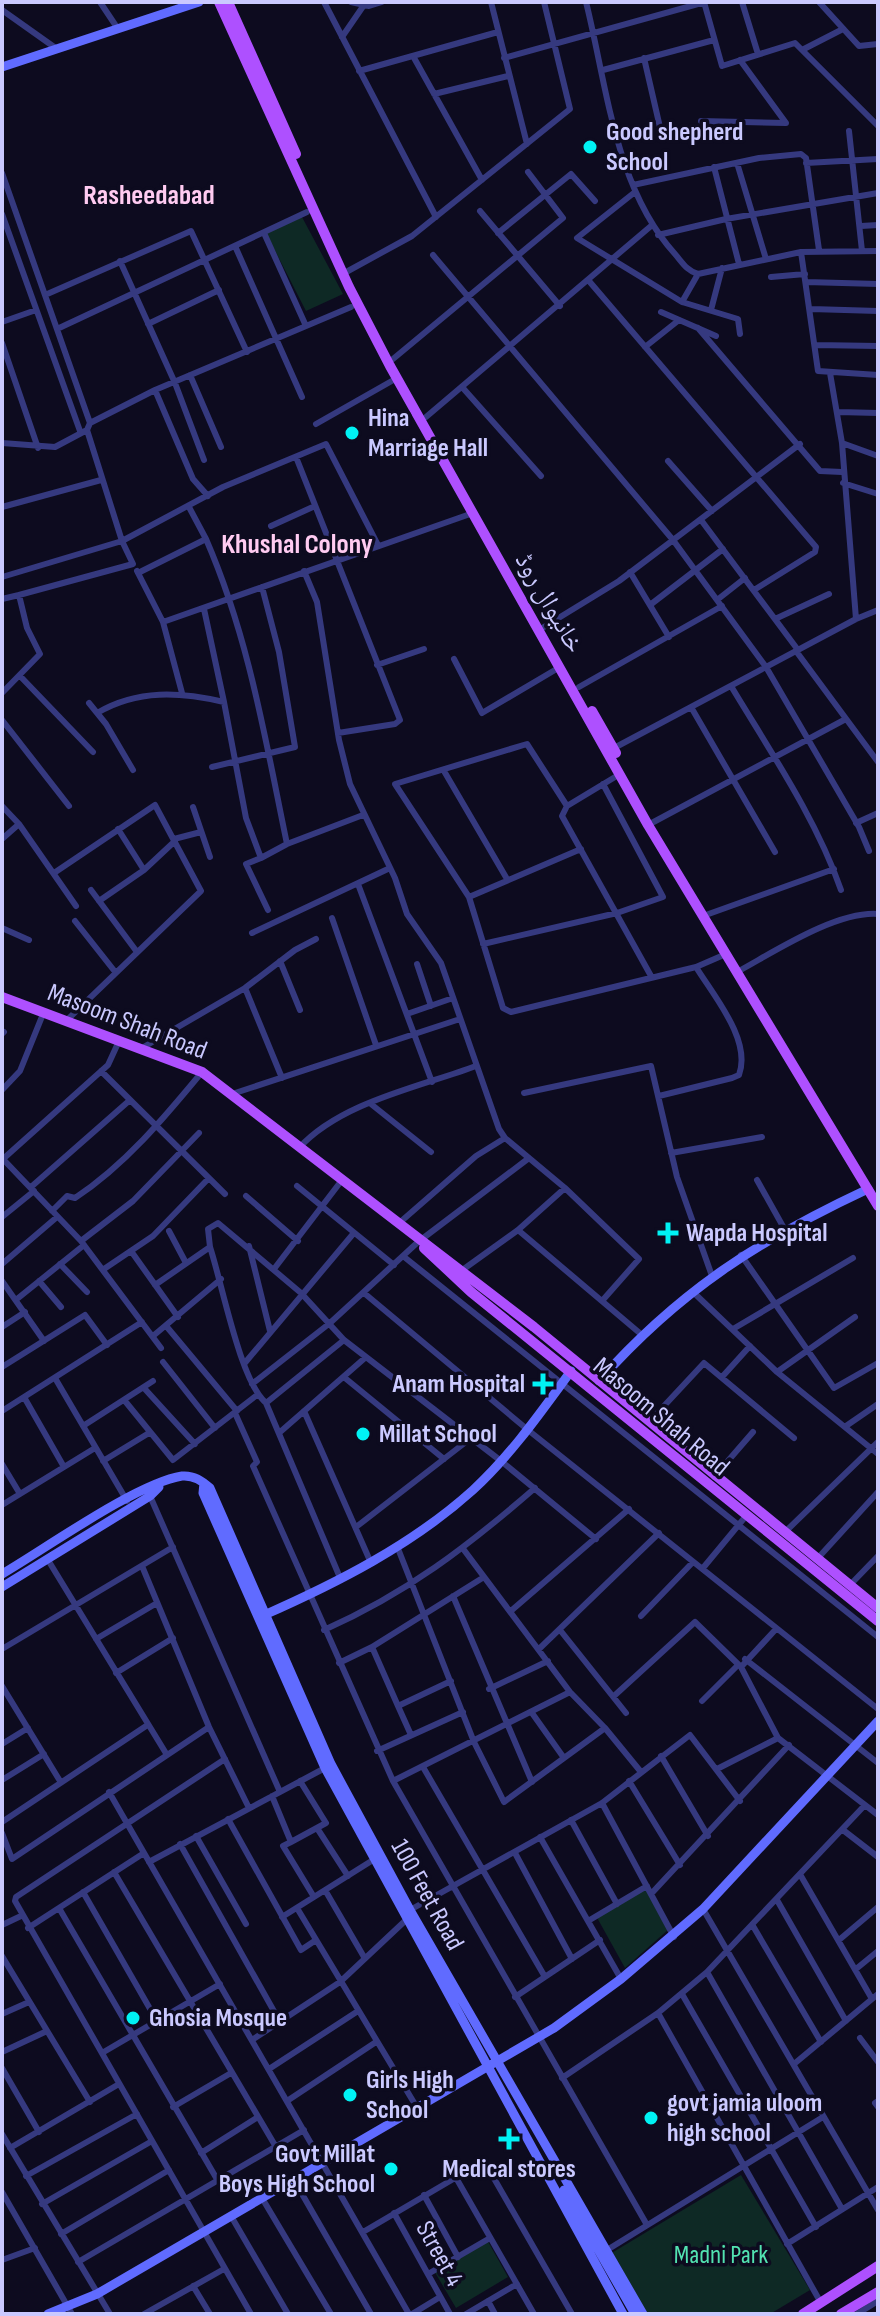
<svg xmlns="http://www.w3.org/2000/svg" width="880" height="2316" font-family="'Sofia Sans Condensed','Noto Naskh Arabic',sans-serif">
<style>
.green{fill:#0e2925}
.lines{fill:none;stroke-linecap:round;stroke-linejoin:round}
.street{stroke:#35397f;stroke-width:6}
.secondary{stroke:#606bff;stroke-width:9}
.primary{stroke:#ae50ff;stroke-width:10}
.poi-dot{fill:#00f2f4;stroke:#0d0b1f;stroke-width:3}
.labels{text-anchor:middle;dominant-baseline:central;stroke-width:7;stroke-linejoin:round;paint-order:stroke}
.poi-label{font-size:26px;font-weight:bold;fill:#cac9ff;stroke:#0d0b1f;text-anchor:start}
.street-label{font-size:26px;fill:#cac9ff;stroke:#0d0b1f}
.park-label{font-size:26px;fill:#52e2b1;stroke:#0d0b1f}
.neighbourhood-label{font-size:28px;font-weight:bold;fill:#ffcbf1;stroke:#0d0b1f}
</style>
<rect width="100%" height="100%" fill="#0d0b1f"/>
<!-- green -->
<path class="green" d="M302 217 343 294 306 311 266 233Z
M646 1884 669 1929 625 1968 595 1914Z
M741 2175 810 2290 770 2314H644L610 2254Z
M486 2238 508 2277 456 2308 433 2269Z"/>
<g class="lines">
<!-- street -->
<path class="street" d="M100 2 118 29
M324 2 436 217
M351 2 369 6 382 2
M491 2 527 144
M586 2C607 86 615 188 675 254 682 262 687 271 698 274L801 252 878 251
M704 2 722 66 795 43 878 126
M742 2 758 54
M819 2 859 46 878 44
M2 10 57 49
M342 37 364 5
M802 50 841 30
M413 56 482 180
M504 58 705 2
M644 58 662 136
M603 70 714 40
M359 71 498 32
M434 94 508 76
M701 121 786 123 740 60
M849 131 862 251
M737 163 766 259
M806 163 878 159
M714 167 739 264
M2 173 90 423
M633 185 759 158 801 154 806 158 819 250
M635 192 577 238 682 302 738 319 740 334
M480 211 560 306
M2 214 80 431
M861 226 878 225
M264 233 306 326
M498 233 571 174 595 201
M658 235 726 219 878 193
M235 246 302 397
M801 252 818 371 878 375
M433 255 673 540 766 667 859 827 869 851
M120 261 175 383 204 460
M348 271 412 236 570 109 544 2
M771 277 805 274
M589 281 816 547 815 552 754 590
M806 282 878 284
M45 295 191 231 247 352
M682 302 698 274
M811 309 878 311
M711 310 722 268
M661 312 716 336
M2 322 36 310
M148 324 219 290
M698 328 820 471 842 472
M57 329 307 212
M2 343 38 448
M815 345 878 346
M645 347 679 320
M393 359 563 218 528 172
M830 373 842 443 856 619
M190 375 221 447
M462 387 541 476
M155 390 193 479 208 496
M838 412 878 413
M426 417 651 226
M316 424 397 378
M2 443 55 447 87 430 90 423 155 390 351 307
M842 443 878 456
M296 457 400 720 395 724 338 733
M668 461 712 511
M843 483 878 494
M2 507 101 480
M189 507 206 539
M701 520 798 650
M271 526 315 506
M137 571 163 622 182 693
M304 571 317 602 339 740 350 784 395 878 407 914 441 963 499 1129 505 1138 565 1188 639 1259 602 1301
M630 572 669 637
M138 573 206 539C249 638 265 738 287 844L261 858
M2 577 122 541 223 487 326 444 378 545
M2 599 19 595
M717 600 745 578
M650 605 723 549
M204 609 224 702
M775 619 829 594
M163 622 473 513
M539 630 619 581 800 444
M796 651 878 762
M454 659 482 713 560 667
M377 665 424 649
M20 676 93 752
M731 686C770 751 816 818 841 890
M579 687 722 606
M2 693 40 654 27 628 19 595 133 564 122 541 87 430
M89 703 106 724 133 770
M691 707 775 852
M97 713C138 689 180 692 224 702L246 818 261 858 246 864 268 910
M2 720 69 806
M614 748 856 619 878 610
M212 767 295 747 279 652 262 587
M444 771 507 879
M620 774 567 806 562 816 651 976
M2 806 19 824
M567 806 527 744 395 784 469 897 503 1008 511 1012 696 967 726 954
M193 807 210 857
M856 823 878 813
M648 825 844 720
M118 829 144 870
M2 839 19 824 76 906
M174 839 201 832
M287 844 363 815
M54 873 155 805 201 891 66 1021
M358 884 432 1082
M91 890 137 952
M469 897 581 849
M99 901 144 870 175 841
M703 916 834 869
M332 918 376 1045
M75 921 116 973
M2 928 29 940
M252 933 390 868
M483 944 617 913 663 897 603 784
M280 961 300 1010
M417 964 431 1006
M737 972C774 952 836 911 878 914
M245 988 282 1078
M407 1014 453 998
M2 1034 4 1032
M142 1048 245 988 295 950 316 939
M101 1071 225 1194
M2 1090 20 1071 43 1014
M524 1093 651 1066 677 1177 712 1276
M232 1094 460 1019
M659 1096 732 1078 739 1075C752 1040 713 995 696 967
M371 1104 431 1152
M299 1148C341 1102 420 1087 476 1066
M671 1153 762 1137
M2 1158 81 1241 161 1348
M3 1159 108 1065 119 1041
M757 1180 785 1230
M297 1186 394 1265
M31 1187 130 1100
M246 1196 298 1241
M52 1211 67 1196 75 1198C125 1165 164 1118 202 1072
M2 1217 34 1191
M398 1224 476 1156 505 1138
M518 1230 642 1335
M169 1231 186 1263
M81 1241 133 1201 199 1133
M249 1246 270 1331
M131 1251 178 1317
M741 1255 834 1388 878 1363
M403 1256 878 1637
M2 1264 57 1217
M60 1264 87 1292
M104 1269 153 1236 209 1178
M274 1269 342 1180
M461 1271 518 1230 565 1188
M2 1281 44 1341
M39 1281 61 1307
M155 1285 210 1247
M693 1292 777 1372 878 1454
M364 1293 528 1430 878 1709
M17 1299 84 1245
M2 1327 25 1312
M167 1327 237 1411
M733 1329 853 1258
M153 1336 221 1279
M163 1362 215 1428
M244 1364 353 1234
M2 1367 85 1315 107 1345
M777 1372 855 1317
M722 1377 750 1346
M55 1378 127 1501
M345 1378 444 1459
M252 1384 330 1323 418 1242 529 1158
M144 1388 195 1444
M24 1397 64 1467
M125 1401 173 1460 257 1395
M266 1403 344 1340
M2 1411 142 1322
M304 1411 371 1563
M235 1413 257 1462 253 1466 393 1781 647 2225
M650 1421 704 1363 794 1438
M83 1426 153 1381
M846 1426 878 1404
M279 1433 366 1357
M103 1461 149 1433
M2 1464 20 1494
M714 1477 753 1432
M150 1496 280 1792
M2 1505 95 1448
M356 1527 471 1438
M785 1532 878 1442
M397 1546 474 1742 504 1802 605 1728 641 1772
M464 1550 570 1692 605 1728
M818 1558 878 1492
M48 1560 167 1755
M142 1566 209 1727 249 1808
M703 1568 746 1516
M341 1580 266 1403C240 1381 222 1283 210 1247L208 1229 218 1223 301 1293 344 1340 501 1461 596 1539
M850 1585 878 1556
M453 1596 532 1782
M512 1610 629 1509
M641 1616 693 1562
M776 1629 741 1667 778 1738 878 1815
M324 1630C407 1593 467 1547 535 1488
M560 1630 626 1713
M96 1639 157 1603
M2 1649 173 1547
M539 1649 659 1533
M745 1659 878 1763
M339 1663 372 1647
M116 1673 173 1638
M451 1681 398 1706 372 1647 484 1577
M2 1686 60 1781
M489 1689 548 1661
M614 1696 695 1622 741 1667
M702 1701 737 1666
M398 1706 411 1735
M532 1713 564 1758
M2 1744 28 1728
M377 1751 463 1712
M661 1756 708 1836
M225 1759 16 1897 15 1901 251 2314
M423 1767 545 1977
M717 1769 778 1738
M2 1780 44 1754
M393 1781 570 1692
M629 1781 680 1865
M109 1792 409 2314
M272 1796 291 1842 283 1846 314 1897
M602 1803 674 1937
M228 1819 301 1950 316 1940
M571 1820 617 1904
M2 1822 146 1726
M317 1828 348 1876
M843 1830 878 1857
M2 1833 12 1859 209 1727
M196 1836 246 1924
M540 1837 621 1979
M291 1842 326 1823 300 1781
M180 1844 280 2022
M515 1853 572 1959
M149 1862 325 1768
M114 1872 276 2147
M801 1876 872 1999
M325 1890 364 1957
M83 1892 157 2021
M651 1894 789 1745
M777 1900 846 2021
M59 1908 218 2181
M297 1908 416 2106
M703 1909 878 2210
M410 1910 602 1803 690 1735 740 1801
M282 1917 373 1860
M588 1921 647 1886
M2 1925 21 1916
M753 1926 821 2042
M28 1928 144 1853
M839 1940 878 1907
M2 1956 90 2102
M856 1969 878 1951
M707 1972 842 2209
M682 1994 816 2227
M515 1997 600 1940
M658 2013 821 2303
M2 2014 29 2002
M860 2038 878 2062
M252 2040 340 1982 406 1920
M2 2052 47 2031
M102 2053 220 1984
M794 2064 878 1994
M2 2068 39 2132
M269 2069 358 2011
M562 2078 658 2013 707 1972 865 1805
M287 2101 376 2042
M878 2101 875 2103 878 2107
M173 2107 231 2073
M2 2134 110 2314
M10 2148 119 2084
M201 2153 258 2117
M26 2176 137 2114
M455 2176 534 2314
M294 2180 371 2314
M2 2192 72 2314
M424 2195 458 2257
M262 2198 331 2314
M42 2204 152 2141
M394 2213 450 2314
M231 2216 288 2314
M363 2232 484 2161 572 2314
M61 2234 169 2170
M787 2244 878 2187
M607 2250 823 2117
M2 2260 35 2248
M78 2262 304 2130
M428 2274 490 2238
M193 2286 210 2314
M488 2301 495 2314
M144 2314 224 2269
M412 2314 440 2297
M466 2314 517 2284
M857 2314 878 2301"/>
<!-- secondary -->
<path class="secondary" d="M2 67 199 2
M599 1381C680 1290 759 1240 868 1189
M204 1483 203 1493 325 1768 623 2314
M2 1574C45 1549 137 1483 182 1476 194 1475 202 1481 210 1488L331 1764 410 1910 643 2314
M2 1587 150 1496 159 1487
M262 1616C337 1583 412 1545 473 1490 511 1455 541 1412 571 1371
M564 2190 635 2314
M48 2314 97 2294 554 2028 621 1979 703 1909 878 1721"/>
<!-- primary -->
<path class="primary" d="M219 2 349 287 390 366 648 825 878 1206
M228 2 296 154
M592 711 616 753
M2 997 202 1072 534 1327 878 1608
M424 1248 471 1292 878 1621
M803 2314 878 2266
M841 2314 878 2292"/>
</g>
<!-- markers -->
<g class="poi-dot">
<circle cx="590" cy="147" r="8"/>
<circle cx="352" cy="433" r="8"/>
<path d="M664 1221h8v8h8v8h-8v8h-8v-8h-8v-8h8z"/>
<path d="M539 1372h8v8h8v8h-8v8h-8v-8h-8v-8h8z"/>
<circle cx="363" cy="1434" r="8"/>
<circle cx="133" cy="2018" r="8"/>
<circle cx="350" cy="2095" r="8"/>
<circle cx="651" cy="2118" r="8"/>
<path d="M505 2127h8v8h8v8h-8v8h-8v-8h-8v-8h8z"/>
<circle cx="391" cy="2169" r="8"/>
</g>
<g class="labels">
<!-- poi labels -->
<g class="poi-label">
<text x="606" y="132">Good shepherd<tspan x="606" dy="30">School</tspan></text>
<text x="368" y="418">Hina<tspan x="368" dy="30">Marriage Hall</tspan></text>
<text x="686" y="1233">Wapda Hospital</text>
<text x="525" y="1384" text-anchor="end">Anam Hospital</text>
<text x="379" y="1434">Millat School</text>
<text x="149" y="2018">Ghosia Mosque</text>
<text x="366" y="2080">Girls High<tspan x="366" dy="30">School</tspan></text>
<text x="667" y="2103">govt jamia uloom<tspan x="667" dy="30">high school</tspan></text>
<text x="375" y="2154" text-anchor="end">Govt Millat<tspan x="375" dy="30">Boys High School</tspan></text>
<text x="509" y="2169" text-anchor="middle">Medical stores</text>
</g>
<!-- street labels -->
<g class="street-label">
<text transform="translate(549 603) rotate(60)">خانیوال روڈ</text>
<text transform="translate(127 1022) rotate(21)">Masoom Shah Road</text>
<text transform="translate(661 1417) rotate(40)">Masoom Shah Road</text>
<text transform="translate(427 1895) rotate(61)">100 Feet Road</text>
<text transform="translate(439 2254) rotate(61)">Street 4</text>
</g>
<!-- park labels -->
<g class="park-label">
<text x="721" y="2255">Madni Park</text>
</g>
<!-- neighbourhood labels -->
<g class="neighbourhood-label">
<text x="149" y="195">Rasheedabad</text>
<text x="297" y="544">Khushal Colony</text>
</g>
</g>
<!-- border -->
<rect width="880" height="2316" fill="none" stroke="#cac9ff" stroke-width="8"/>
</svg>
